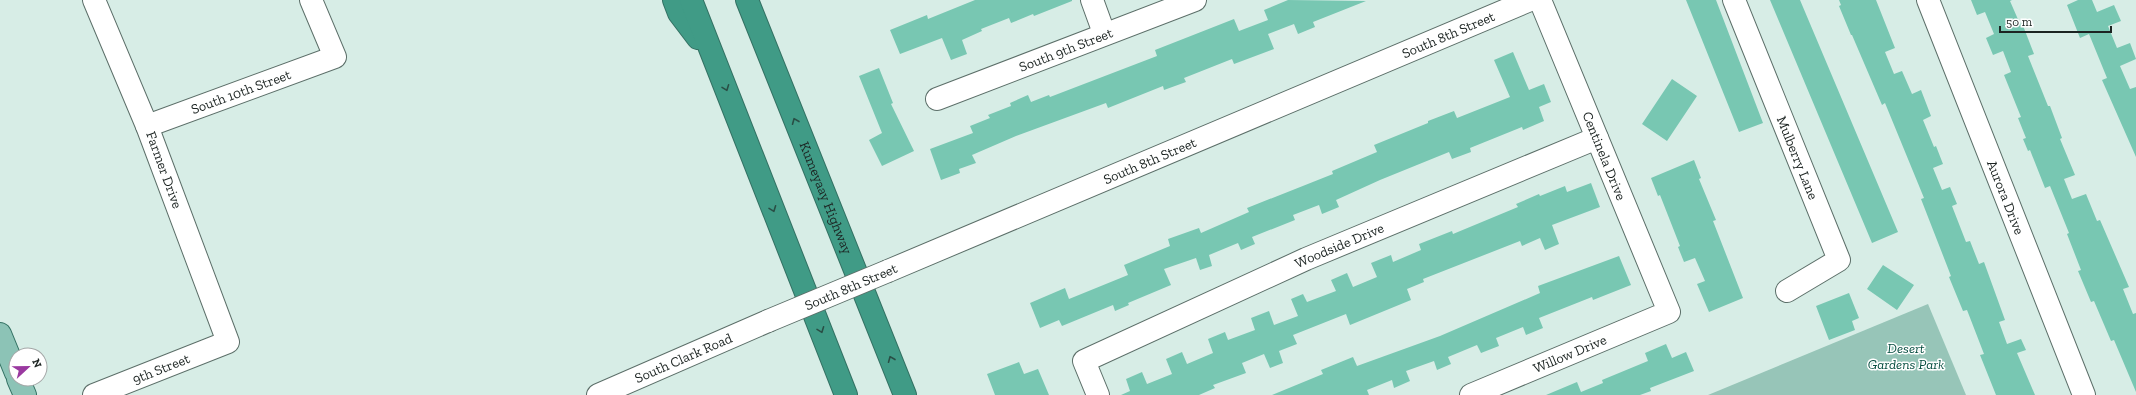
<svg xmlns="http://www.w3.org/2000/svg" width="2136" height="395" font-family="'Zilla Slab',serif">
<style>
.green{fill:#97c5b8}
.building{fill:#78c7b2}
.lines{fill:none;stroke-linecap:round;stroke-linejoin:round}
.minor-casing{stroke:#5c6f69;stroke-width:24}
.major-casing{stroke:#337163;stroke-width:24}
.highway-casing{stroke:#337163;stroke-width:24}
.minor{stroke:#fff;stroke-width:22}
.major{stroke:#8cc3b6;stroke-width:22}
.highway{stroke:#409b86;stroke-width:22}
.minor-bridge-casing{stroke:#5c6f69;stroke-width:24;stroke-linecap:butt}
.minor-bridge{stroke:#fff;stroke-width:22}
.oneway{stroke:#294e45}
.labels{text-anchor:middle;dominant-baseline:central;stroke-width:3;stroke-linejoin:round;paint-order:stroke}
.street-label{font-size:14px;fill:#1c2422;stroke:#fff}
.park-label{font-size:14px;font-style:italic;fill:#054d3f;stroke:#fff}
</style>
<rect width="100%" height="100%" fill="#d7ede6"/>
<!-- green -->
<path class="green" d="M1928 304 1966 395H1708Z"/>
<!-- building -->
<path class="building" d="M975 0H1072V1L1034 16 1033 14 1011 23 1009 18 981 29 982 31 962 40 967 54 951 60 942 38 900 54 890 30 927 15 928 19Z
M1288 0 1366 1 1313 22 1315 27 1298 34 1294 24 1268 34 1274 49 1234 64 1232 59 1184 78 1186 82 1164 90 1163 86 1108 108 1106 103 1016 136 972 155 976 163 959 169 960 173 941 180 930 149 973 133 970 126 990 118 988 115 1011 106 1010 103 1028 95 1031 102 1049 95 1050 97 1157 56 1155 50 1234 19 1239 31 1268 20 1264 10Z
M1686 0H1716L1763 123 1739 132Z
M1770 0H1800L1898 232 1872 243Z
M1839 0H1876L1895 48 1885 52 1894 74 1902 71 1912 94 1921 90 1931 116 1923 120 1934 147 1936 146 1943 164 1933 168 1942 190 1950 187 1957 204 1952 206 1966 242 1970 241 1979 264 1984 262 2005 320 1999 322 2007 344 2021 339 2026 350 2017 353 2035 395H1996L1980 355 1984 354 1967 310 1963 311 1949 277 1951 276 1921 199 1924 198 1885 103 1882 105 1852 35H1851L1839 6 1841 5Z
M1971 0H2012L2010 1 2020 24 2022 23 2034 54 2028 56 2048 106H2050L2062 138 2060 139 2075 175 2064 179 2072 199 2086 194 2097 221 2100 220 2129 287 2123 289 2133 314 2136 313V392L2114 340 2111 341 2094 301 2091 302 2078 271 2081 270 2067 234 2069 233 2050 186 2045 188 2030 150 2028 151 2023 139 2026 138 2018 118 2021 117 2004 75 2011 72 2003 51 1993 55 1986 38 1994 34 1985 12 1977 15Z
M2078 0H2092L2097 12 2114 5 2121 21 2108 26 2117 48 2130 43 2136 59 2120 66 2130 89 2136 87V157L2102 80 2107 78 2089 34 2080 38 2067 5Z
M1513 52 1529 90 1544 84 1551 102 1539 107 1544 121 1523 130 1522 127 1470 148 1471 152 1452 159 1449 152 1380 180 1336 200 1339 207 1322 214 1319 205 1293 215 1295 220 1252 237 1255 244 1241 250 1238 243 1209 255 1212 266 1200 270 1196 258 1164 269 1171 285 1128 303 1129 305 1115 311 1113 305 1062 326 1059 320 1040 328 1030 303 1065 288 1069 299 1128 275 1124 265 1170 246 1168 239 1199 228 1201 233 1249 212 1247 208 1333 174 1332 171 1377 152 1374 145 1428 123V121L1454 111 1457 118 1510 97 1494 60Z
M879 68 893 103 891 104 914 151 882 166 869 140 882 133 859 76Z
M1672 79 1697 96 1667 141 1642 124Z
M1694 160 1701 178 1699 179 1716 220 1713 221 1743 298 1709 312 1697 284 1705 281 1695 258 1684 262 1678 247 1680 246 1660 195 1658 196 1651 178Z
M1591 183 1600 207 1552 225 1559 244 1545 250 1540 238 1522 246 1520 241 1423 279 1424 282 1407 289 1411 300 1350 325 1346 314 1293 335 1297 344 1279 351 1283 363 1270 368 1264 354 1242 363 1246 373 1213 385 1215 388 1199 395H1121L1130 391 1126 379 1142 372 1147 384 1172 374 1166 359 1182 352 1187 364 1213 353 1208 339 1225 332 1228 340 1255 330 1251 318 1269 311 1274 325 1298 316 1291 299 1303 294 1307 302 1336 291 1331 280 1347 273 1353 287 1377 277 1371 263 1391 255 1393 262 1421 250 1419 244 1452 231 1453 234 1518 207 1516 204 1539 194 1540 196 1565 186 1567 192Z
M1619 256 1631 285 1593 300 1592 297 1539 318 1543 328 1526 335 1523 327 1496 338 1499 346 1481 353 1477 345 1448 357 1451 364 1437 370 1434 361 1406 371 1410 381 1394 388 1392 380 1367 390 1369 395H1272L1323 374 1321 370 1353 357 1357 366 1440 336 1540 293 1538 286Z
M1883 265 1914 285 1897 310 1867 289Z
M1849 293 1859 318 1852 321 1855 330 1829 340 1816 306Z
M1666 344 1672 358 1686 352 1694 371 1650 388 1651 391 1640 395H1546L1577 382 1581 392 1603 383 1602 380 1648 361 1645 353Z
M1019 362 1024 374 1038 369 1049 395H995L987 374Z"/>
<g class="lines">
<!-- minor casing -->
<g class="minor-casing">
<g id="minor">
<path d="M1092 0 1104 33"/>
<path id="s1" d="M1734 0 1839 260 1787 291"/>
<path id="s2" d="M1928 0 2084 395"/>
<path id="s3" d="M937 99 1195 0"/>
<path id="s4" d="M147 126 335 57 311 0"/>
<path id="s5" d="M888 271 1530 0"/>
<path id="s6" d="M94 395 228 342 147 126 94 0"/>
<path id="s7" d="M598 395 768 321"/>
<path id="s8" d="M1098 395 1084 361 1306 259 1597 138"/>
<path id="s9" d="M1471 395 1669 312 1540 0"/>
</g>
</g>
<!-- major casing -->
<g class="major-casing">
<path id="major" d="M0 334 16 373
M18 379 25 395"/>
</g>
<!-- highway casing -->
<g class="highway-casing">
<g id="highway">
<path d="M674 0 679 13 698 38"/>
<path d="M691 0 846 395"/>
<path id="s10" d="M747 0 905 395"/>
</g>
</g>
<!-- minor -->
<use href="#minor" class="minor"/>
<!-- major -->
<use href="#major" class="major"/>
<!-- highway -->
<use href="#highway" class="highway"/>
<!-- minor-bridge casing -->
<g class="minor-bridge-casing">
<path id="minor-bridge" d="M768 321 888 271"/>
</g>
<!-- minor-bridge -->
<use href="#minor-bridge" class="minor-bridge"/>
</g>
<!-- one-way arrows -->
<defs><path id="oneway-chevron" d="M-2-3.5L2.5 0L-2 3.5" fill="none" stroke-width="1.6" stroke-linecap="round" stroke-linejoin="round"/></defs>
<g class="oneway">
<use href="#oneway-chevron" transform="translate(726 88) rotate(69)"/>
<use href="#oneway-chevron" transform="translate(795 121) rotate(-112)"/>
<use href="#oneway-chevron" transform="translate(773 209) rotate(69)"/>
<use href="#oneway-chevron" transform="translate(821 330) rotate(69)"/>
<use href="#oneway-chevron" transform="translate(891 359) rotate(-112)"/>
</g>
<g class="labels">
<!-- street labels -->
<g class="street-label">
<text stroke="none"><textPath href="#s5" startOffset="608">South 8th Street</textPath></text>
<text stroke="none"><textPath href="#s3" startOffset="138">South 9th Street</textPath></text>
<text stroke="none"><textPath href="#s4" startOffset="100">South 10th Street</textPath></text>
<text transform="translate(1604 156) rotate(68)">Centinela Drive</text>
<text stroke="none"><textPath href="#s1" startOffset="170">Mulberry Lane</textPath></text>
<text stroke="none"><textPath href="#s5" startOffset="284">South 8th Street</textPath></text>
<text transform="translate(164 170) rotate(70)">Farmer Drive</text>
<text stroke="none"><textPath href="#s10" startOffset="213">Kumeyaay Highway</textPath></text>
<text stroke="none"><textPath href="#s2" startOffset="212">Aurora Drive</textPath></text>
<text stroke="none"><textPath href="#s8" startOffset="317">Woodside Drive</textPath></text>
<text transform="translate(851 287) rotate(-23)">South 8th Street</text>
<text stroke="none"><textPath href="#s9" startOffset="107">Willow Drive</textPath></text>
<text stroke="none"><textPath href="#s7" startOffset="93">South Clark Road</textPath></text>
<text stroke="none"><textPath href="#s6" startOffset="72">9th Street</textPath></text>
</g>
<!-- park labels -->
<g class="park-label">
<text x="1906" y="348">Desert<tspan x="1906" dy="16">Gardens Park</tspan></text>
</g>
</g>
<!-- north arrow -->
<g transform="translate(28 367) rotate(68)"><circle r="19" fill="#ffffff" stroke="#a4a7a7"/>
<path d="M0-3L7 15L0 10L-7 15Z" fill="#9a39a0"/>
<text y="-6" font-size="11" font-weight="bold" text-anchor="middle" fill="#1c2422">N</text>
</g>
<!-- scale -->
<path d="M2000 26v6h111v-6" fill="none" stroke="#1c2422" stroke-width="2"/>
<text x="2006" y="26" font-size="12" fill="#1c2422" stroke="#ffffff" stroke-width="3" paint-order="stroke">50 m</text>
</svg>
